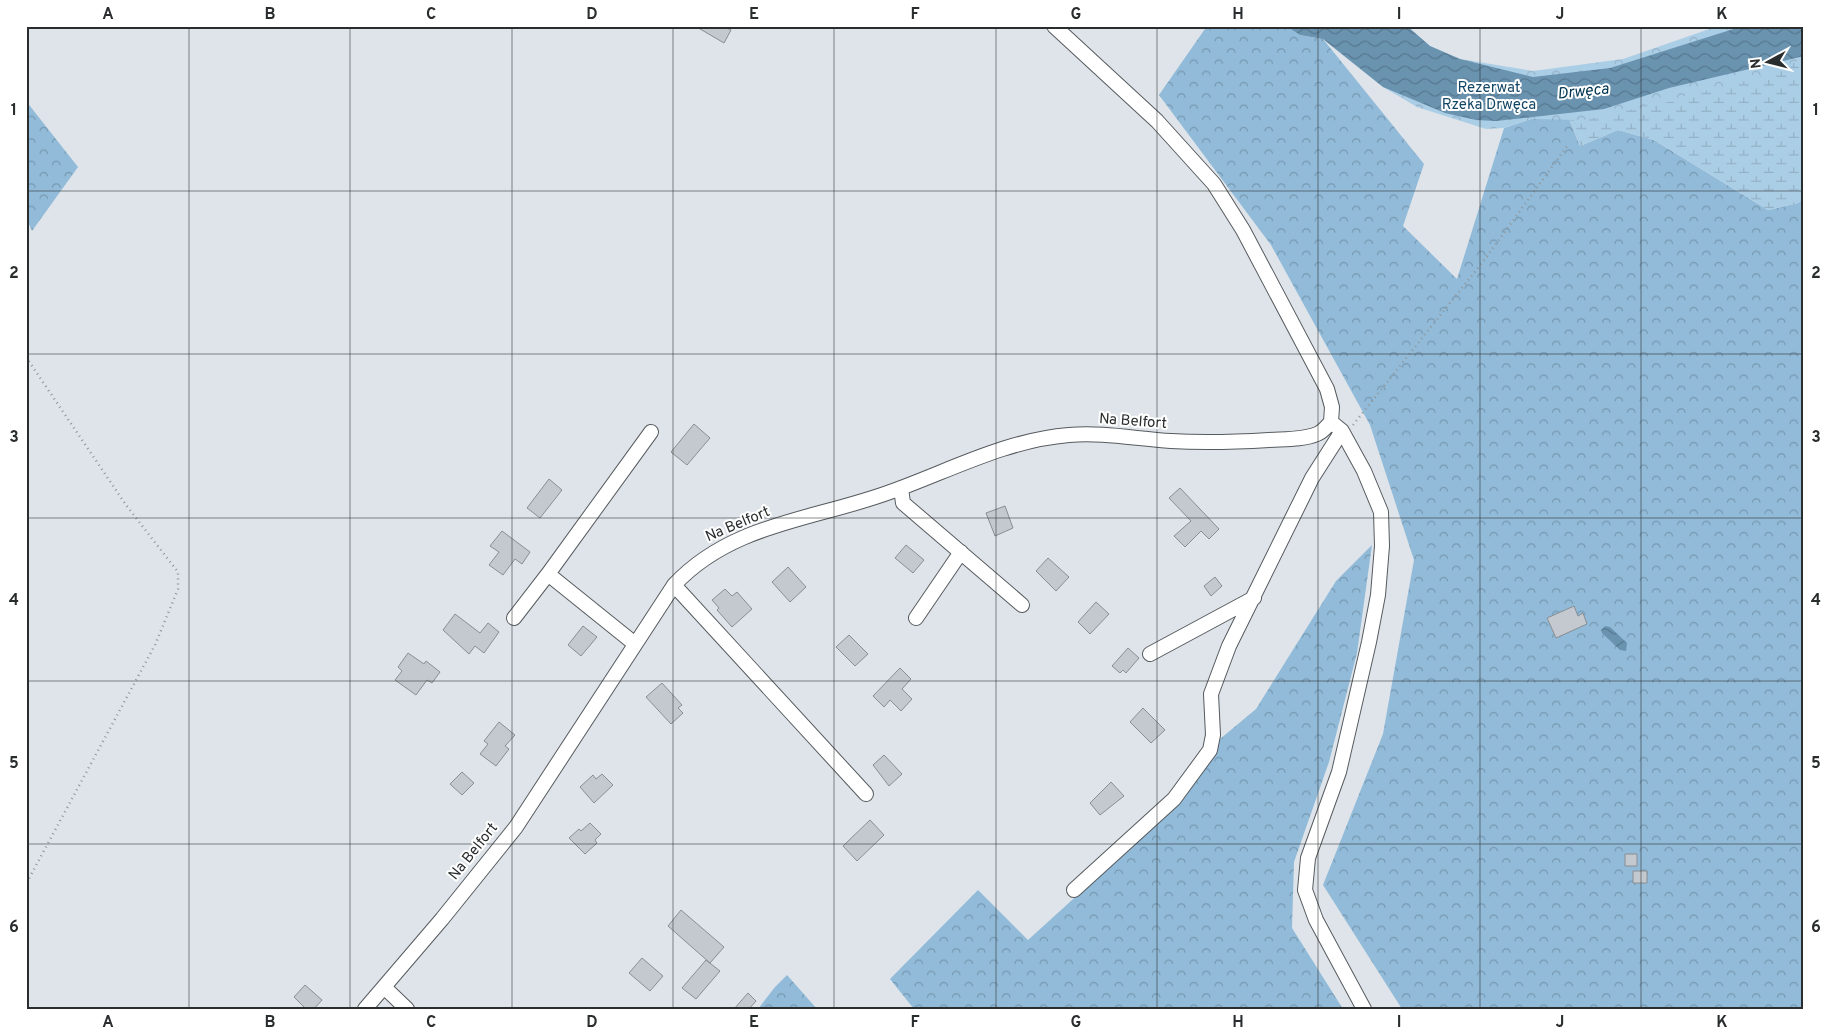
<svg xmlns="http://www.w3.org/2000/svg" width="1830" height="1035" font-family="Overpass,sans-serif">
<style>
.forest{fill:url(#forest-crowns)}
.wetland{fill:url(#wetland-marsh)}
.park{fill:url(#park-crowns)}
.water{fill:url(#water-waves)}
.building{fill:#c3c9ce;stroke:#888e92}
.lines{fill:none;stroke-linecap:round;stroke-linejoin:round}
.minor-casing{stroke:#565b5f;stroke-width:16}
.path{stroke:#919699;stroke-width:2.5;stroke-dasharray:1 4;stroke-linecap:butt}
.minor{stroke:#fff;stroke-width:14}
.grid{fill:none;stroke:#2a2d2e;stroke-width:1;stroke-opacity:0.55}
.labels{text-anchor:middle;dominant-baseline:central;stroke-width:4;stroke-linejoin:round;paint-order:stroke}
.park-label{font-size:15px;fill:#134665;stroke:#fff}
.street-label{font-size:15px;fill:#2a2d2e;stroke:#fff}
.water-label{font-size:16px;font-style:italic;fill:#003552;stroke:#fff}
.neatline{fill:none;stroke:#2a2d2e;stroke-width:2}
.grid-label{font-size:16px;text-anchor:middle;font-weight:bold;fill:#2a2d2e}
</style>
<defs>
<pattern id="forest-crowns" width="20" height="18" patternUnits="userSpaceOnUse" patternTransform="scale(1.25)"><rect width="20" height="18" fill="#91bbd9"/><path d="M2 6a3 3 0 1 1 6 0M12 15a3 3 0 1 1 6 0" fill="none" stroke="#7798b0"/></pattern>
<pattern id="wetland-marsh" width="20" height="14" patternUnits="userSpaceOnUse" patternTransform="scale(1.25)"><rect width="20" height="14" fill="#abcee7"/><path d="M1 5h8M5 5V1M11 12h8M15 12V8" fill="none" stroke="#93b1c6"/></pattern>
<pattern id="park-crowns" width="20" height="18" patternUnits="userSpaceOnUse" patternTransform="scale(1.25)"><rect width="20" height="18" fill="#abcee7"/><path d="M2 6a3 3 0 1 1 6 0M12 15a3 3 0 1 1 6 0" fill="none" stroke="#93b1c6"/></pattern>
<pattern id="water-waves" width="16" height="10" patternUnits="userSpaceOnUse" patternTransform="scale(1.25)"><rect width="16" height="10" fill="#6a93b0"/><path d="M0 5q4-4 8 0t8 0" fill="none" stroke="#577890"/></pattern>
</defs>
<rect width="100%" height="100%" fill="#dee4e9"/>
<!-- forest -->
<path class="forest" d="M1207 26H1286L1300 35 1323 39 1424 164 1403 226 1457 279 1504 128 1531 119 1567 114 1580 146 1618 130 1654 140 1768 210 1798 203 1804 196V1009H1402L1323 885 1383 734 1414 560 1370 425 1271 245 1159 95Z
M26 101 78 167 32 231 26 218Z
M1372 545 1357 653 1329 762 1294 862 1292 928 1343 1009H914L890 979 978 890 1028 940 1180 802 1205 765 1220 739 1256 709 1336 581Z
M787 975 817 1009H758L775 987Z"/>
<!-- wetland -->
<path class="wetland" d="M1804 56V196L1799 203 1768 210 1654 140 1618 130 1580 146 1567 114Z"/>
<!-- park -->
<path class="park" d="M1286 26H1407L1430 46 1460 59 1533 71 1623 59 1718 26H1804V57C1781 72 1742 83 1715 89 1702 92 1689 92 1678 100L1583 120 1531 119 1504 128 1486 129 1417 107 1383 87 1323 39 1300 35Z"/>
<!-- water -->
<path class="water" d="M1286 26H1407L1430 46 1460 59 1533 77 1610 68 1743 26H1804V56L1669 88 1604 109 1496 121 1476 120 1445 113 1383 87 1323 39 1300 35Z
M1605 626 1610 627 1627 643 1626 651 1620 650 1602 633 1601 630Z"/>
<!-- building -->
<path class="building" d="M695 26H723L731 30 724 43Z
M694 424 710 438 687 465 671 452Z
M549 479 562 490 540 518 527 508Z
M1180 488 1219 529 1209 539 1201 531 1185 547 1174 536 1191 521 1169 498Z
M1005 506 1013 528 995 536 986 513Z
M502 531 530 552 522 564 515 559 503 575 489 565 499 552 490 546Z
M906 545 924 560 913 573 895 558Z
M1048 558 1069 577 1056 591 1036 571Z
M788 567 806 587 790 602 772 582Z
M1215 577 1222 586 1211 596 1204 586Z
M725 589 732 596 737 592 752 609 732 627 717 610 719 608 712 600Z
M1096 602 1109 614 1090 634 1078 622Z
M1574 606 1578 616 1583 613 1587 624 1556 638 1547 618Z
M455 614 480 633 488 623 499 632 484 653 475 646 469 654 443 630Z
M583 626 597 637 581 656 568 645Z
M849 635 868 654 855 666 836 647Z
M1128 648 1139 658 1126 673 1123 670 1120 673 1112 666Z
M408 653 424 664 426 661 440 672 432 683 427 680 416 695 395 680 402 671 398 667Z
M900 668 911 679 902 689 912 699 901 711 890 700 884 707 873 696Z
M662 683 682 705 678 708 683 713 671 724 646 697Z
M1143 708 1165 730 1151 743 1130 722Z
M499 722 515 735 505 746 509 749 496 766 480 754 488 744 484 741Z
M884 755 902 774 889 786 873 765Z
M462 772 474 783 462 795 450 784Z
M602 774 613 785 594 803 580 787 593 775 596 779Z
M1111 782 1124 796 1100 815 1090 803Z
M870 820 884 835 857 861 843 846Z
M590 823 601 834 595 840 597 843 585 854 569 838 579 829 581 831Z
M1625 854H1637V866H1625Z
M1633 871H1647V883H1633Z
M681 910 724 947 710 963 668 926Z
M642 958 663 976 650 991 629 973Z
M706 960 720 971 696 999 682 988Z
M305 985 322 1000 314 1009H306L294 997Z
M748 993 756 1001 749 1009H734Z"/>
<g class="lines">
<!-- minor casing -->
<g class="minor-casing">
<path id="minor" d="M1054 26 1157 121 1214 184 1243 230 1327 389 1332 407 1331 422
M1331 422 1342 431 1364 471 1381 512 1382 546 1378 595 1369 642 1339 772 1308 858 1305 890 1316 920 1364 1009
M901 488 903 503 1022 605
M674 585 866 794
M514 618 548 574
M916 618 961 552
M635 644 548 574 651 432
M1150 654 1254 598
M1074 890 1174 799 1210 750 1213 735 1211 694 1229 646 1312 478 1342 431
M384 987 407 1009
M365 1009 442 919 516 827 674 585C732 523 814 520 890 492 949 471 1006 440 1069 435 1102 432 1137 439 1171 441 1203 443 1236 442 1269 440 1284 439 1303 440 1317 434 1323 432 1327 426 1331 422"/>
</g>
<!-- path -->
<path class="path" d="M26 357 126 505 178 572V589L155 645 26 884
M1353 425 1485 259 1568 145"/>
<!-- minor -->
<use href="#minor" class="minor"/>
</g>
<!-- grid -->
<path class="grid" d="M189 26V1009M350 26V1009M512 26V1009M673 26V1009M834 26V1009M996 26V1009M1157 26V1009M1318 26V1009M1480 26V1009M1641 26V1009M26 191H1804M26 354H1804M26 518H1804M26 681H1804M26 844H1804"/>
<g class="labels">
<!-- park labels -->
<g class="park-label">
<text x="1489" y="88">Rezerwat<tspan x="1489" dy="17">Rzeka Drwęca</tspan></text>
</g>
<!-- street labels -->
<g class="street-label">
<text transform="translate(1133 422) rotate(4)">Na Belfort</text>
<text transform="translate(738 525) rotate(-23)">Na Belfort</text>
<text transform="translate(474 852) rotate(-51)">Na Belfort</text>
</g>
<!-- water labels -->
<g class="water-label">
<text transform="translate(1583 92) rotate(-6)">Drwęca</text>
</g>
</g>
<!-- border -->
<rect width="1830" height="1035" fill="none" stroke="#ffffff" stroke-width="55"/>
<!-- north arrow -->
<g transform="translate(1768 62) rotate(263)" stroke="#ffffff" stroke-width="4" paint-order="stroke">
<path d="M0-4L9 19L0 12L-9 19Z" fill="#2a2d2e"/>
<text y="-8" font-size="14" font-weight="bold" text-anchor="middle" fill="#2a2d2e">N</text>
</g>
<rect x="28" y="28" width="1774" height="980" class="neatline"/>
<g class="grid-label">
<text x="108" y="19">A</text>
<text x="270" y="19">B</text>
<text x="431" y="19">C</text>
<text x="592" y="19">D</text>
<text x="754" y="19">E</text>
<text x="915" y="19">F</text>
<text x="1076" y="19">G</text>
<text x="1238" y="19">H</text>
<text x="1399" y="19">I</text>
<text x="1560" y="19">J</text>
<text x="1722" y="19">K</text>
<text x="14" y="115">1</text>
<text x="1816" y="115">1</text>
<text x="14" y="278">2</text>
<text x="1816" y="278">2</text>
<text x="14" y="442">3</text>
<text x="1816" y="442">3</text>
<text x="14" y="605">4</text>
<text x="1816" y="605">4</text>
<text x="14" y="768">5</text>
<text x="1816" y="768">5</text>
<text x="14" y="932">6</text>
<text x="1816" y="932">6</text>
<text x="108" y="1027">A</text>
<text x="270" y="1027">B</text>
<text x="431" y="1027">C</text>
<text x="592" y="1027">D</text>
<text x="754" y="1027">E</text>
<text x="915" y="1027">F</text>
<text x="1076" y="1027">G</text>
<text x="1238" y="1027">H</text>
<text x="1399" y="1027">I</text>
<text x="1560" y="1027">J</text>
<text x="1722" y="1027">K</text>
</g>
</svg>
